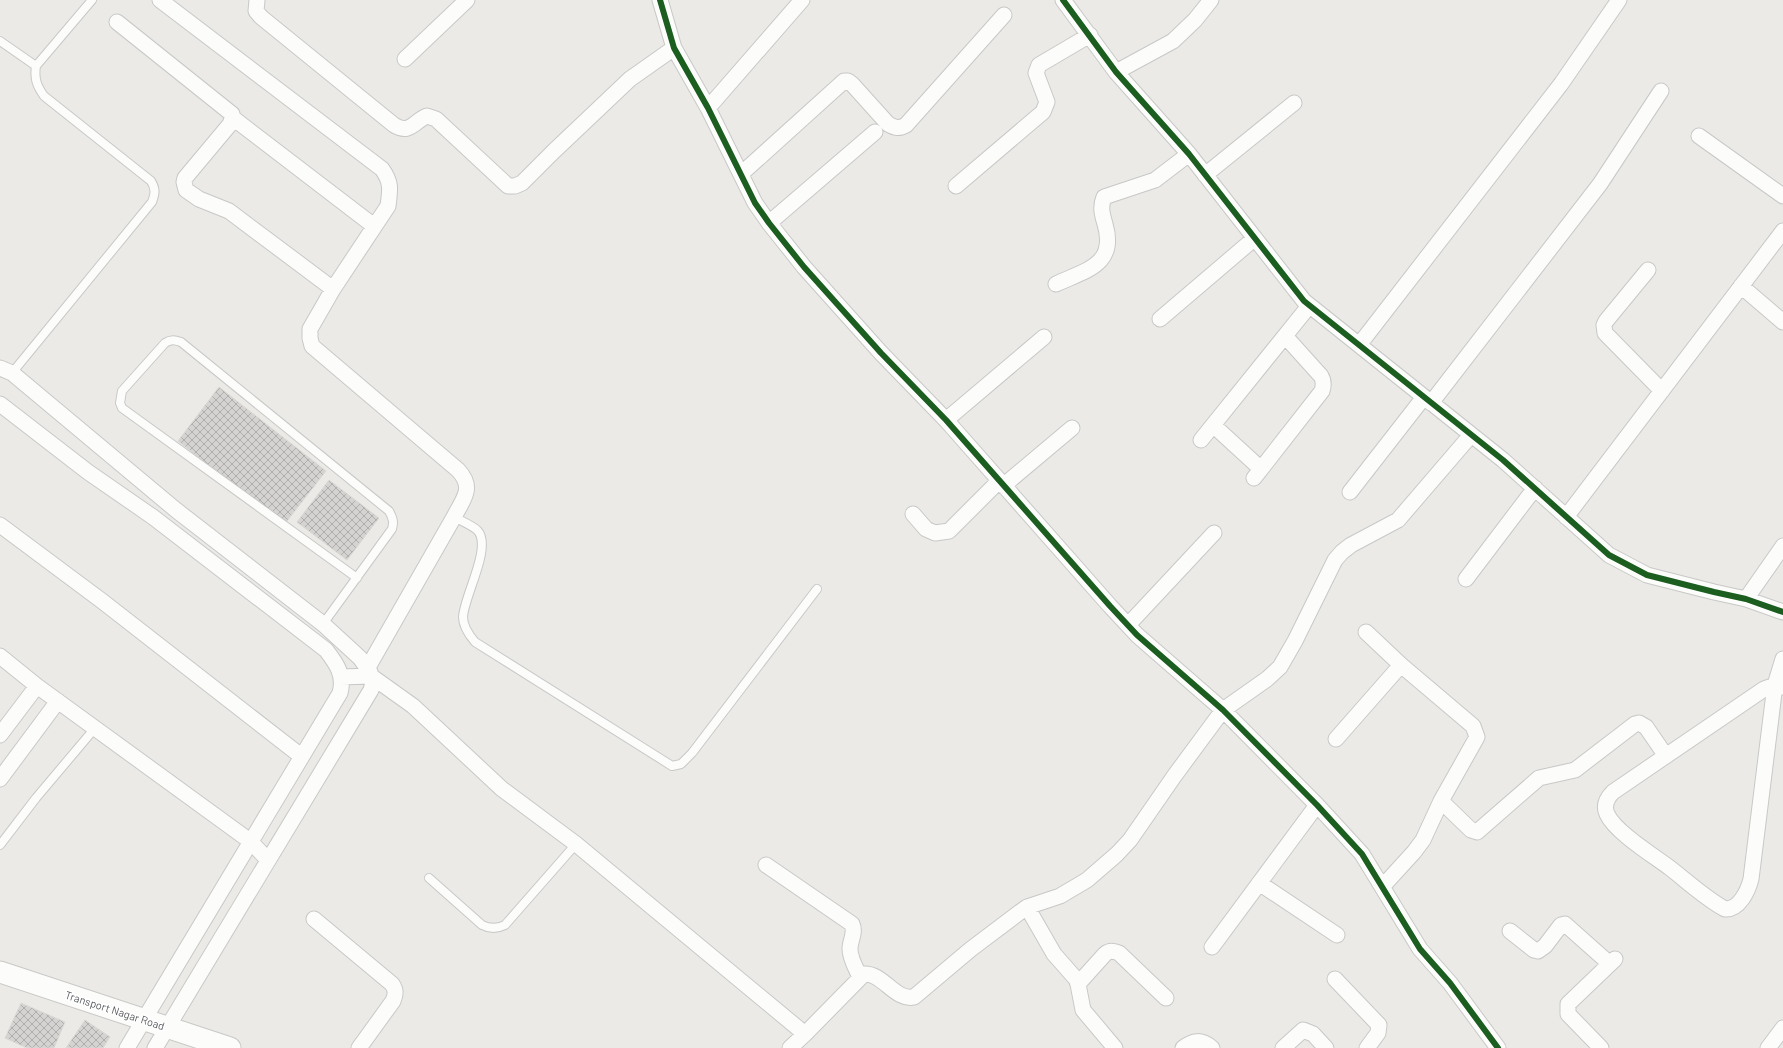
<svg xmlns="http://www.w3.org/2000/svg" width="1783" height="1048" font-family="Barlow,sans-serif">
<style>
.building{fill:url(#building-cross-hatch);stroke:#dad9d6}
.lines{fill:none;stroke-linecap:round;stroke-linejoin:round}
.lane-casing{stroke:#c8c8c8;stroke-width:10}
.street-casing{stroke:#c8c8c8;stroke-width:17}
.secondary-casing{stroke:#c8c8c7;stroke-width:23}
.lane{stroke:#fcfcfb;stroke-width:8}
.street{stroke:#fcfcfb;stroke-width:15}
.secondary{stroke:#fcfcfb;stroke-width:21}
.cycleway-casing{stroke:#fff;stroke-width:8}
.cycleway{stroke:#1b5e20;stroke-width:6}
.labels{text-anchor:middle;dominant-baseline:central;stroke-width:3;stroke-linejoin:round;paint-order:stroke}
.street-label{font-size:11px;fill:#5c5f63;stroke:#fff}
</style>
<defs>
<pattern id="building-cross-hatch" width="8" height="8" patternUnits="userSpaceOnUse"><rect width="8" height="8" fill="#d4d3d1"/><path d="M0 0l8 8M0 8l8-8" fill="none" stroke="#afaead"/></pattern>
</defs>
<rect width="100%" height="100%" fill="#ebeae6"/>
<!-- building -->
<path class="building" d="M219 387 326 471 284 525 178 441Z
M329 480 379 518 347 560 297 522Z
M21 1003 65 1022 54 1048H27L5 1038Z
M85 1020 110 1037 103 1048H66Z"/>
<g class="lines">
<!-- lane casing -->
<g class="lane-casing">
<path id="lane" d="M0 41 36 66
M12 373 152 202C155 194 156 189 151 181L44 96C37 86 34 79 36 66L92 0
M454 517C461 521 472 525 478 531 492 548 464 596 463 617 463 627 469 635 475 642L672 766 681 764 692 753 817 589
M323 624 392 529C394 522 393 518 389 511L181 342C175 340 171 339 165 343L122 391 120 403 122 408 357 578
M0 845 36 798 95 728
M429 878 482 925C490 929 497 929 505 925L576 844"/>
</g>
<!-- street casing -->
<g class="street-casing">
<path id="street" d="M160 0 382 169C392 183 390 190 388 206L333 289 310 329V338L312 346 458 470C475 488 463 499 454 517L367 669
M257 0 256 11 261 17 394 125C410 135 414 121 427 116L436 119 508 186H515L522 183 554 151 630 79 674 48
M660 0 674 48 708 108 755 203 769 223 804 267 881 353 946 420 1110 606 1137 635 1223 710 1317 805 1362 854 1420 949 1450 983 1498 1048
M1063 0 1116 72 1189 154 1304 301 1503 460 1609 555 1647 575 1714 592 1746 599 1783 612
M117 22 232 114 231 123 185 178 184 182 186 190 199 199 229 211 333 289
M405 59 467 0
M1116 72 1173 41 1195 20 1211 0
M708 108 802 0
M233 118 374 226
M1699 136 1783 196
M741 174 844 81H848L852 84 888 124C895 128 899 129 906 125L1004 15
M1205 175 1294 103
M956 186 1043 112 1047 102 1036 73 1039 65 1090 35
M769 223 875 132
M1648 270 1606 321 1604 325 1605 333 1662 391
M1056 284C1086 270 1117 265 1105 224 1102 214 1100 207 1104 197L1155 180 1189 154
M1741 286 1783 322
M1160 319 1255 238
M1359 345 1561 84 1619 0
M0 368 12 373 176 510 323 624 360 658 370 672 373 683 371 690 155 1048
M1431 403 1600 184 1661 91
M0 404 88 472 153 517 326 650C336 663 345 675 340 693L127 1048
M946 420 1044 337
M1213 425 1261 469
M1201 440 1309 306
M1254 478 1322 391C1324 385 1324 381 1321 376L1285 336
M1003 486 1072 428
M1350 492 1424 397
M913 514 926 529 935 533 949 531 999 481
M1566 517 1783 231
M0 525 102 601 301 756
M1466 579 1535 488
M1746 599 1783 546
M1128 625 1214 533
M1366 632 1401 665 1473 726 1477 737 1441 801 1423 840 1414 852 1383 886
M0 656 37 686 250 841 268 860
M1783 659 1775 685 1764 689 1613 792C1607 798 1603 805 1607 814 1615 832 1654 856 1670 868 1688 882 1705 898 1725 909 1739 910 1748 891 1751 879L1775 685 1783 687
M341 677 371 676 413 706 502 789 576 844 805 1034 790 1048
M0 735 37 686
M1336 739 1401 665
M0 779 58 701
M1441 801 1471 830 1477 832 1539 778 1575 770 1635 724 1639 723 1646 727 1666 756
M766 865 852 924C856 933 850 940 850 949 850 959 856 968 860 977
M1259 883 1337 935
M1027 907 1054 954 1076 979 1078 984 1083 1010 1115 1048
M314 919 392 984C396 990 396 994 393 1001L359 1048
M1510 931 1534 950 1538 951 1545 946 1561 925 1565 924 1610 964
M1212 947 1317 805
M1335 979 1379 1025 1378 1033 1367 1048
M1078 984 1105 954C1110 950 1113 951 1119 953L1166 998
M805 1034 864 974C883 973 895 1001 914 997L971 949 1020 912 1027 907 1060 896 1087 880 1117 854 1130 840 1175 775 1223 710 1267 679 1280 667 1295 641 1335 560 1342 552 1351 545 1398 520 1471 435
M1183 1048C1193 1040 1201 1039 1212 1048
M1283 1048 1303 1030 1313 1034 1326 1048
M1601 1048 1568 1014V1004L1615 959
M1768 1048 1783 1028"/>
</g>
<!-- secondary casing -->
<g class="secondary-casing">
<path id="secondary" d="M0 972 230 1048"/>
</g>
<!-- lane -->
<use href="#lane" class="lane"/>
<!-- street -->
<use href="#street" class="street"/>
<!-- secondary -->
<use href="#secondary" class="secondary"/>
<!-- cycleway casing -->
<g class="cycleway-casing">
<path id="cycleway" d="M660 0 674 48 708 108 755 203 769 223 804 267 881 353 946 420 1110 606 1137 635 1223 710 1317 805 1362 854 1420 949 1450 983 1498 1048
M1063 0 1116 72 1189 154 1304 301 1503 460 1609 555 1647 575 1714 592 1746 599 1783 612"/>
</g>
<!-- cycleway -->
<use href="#cycleway" class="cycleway"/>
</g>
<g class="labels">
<!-- street labels -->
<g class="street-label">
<text transform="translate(115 1010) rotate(18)">Transport Nagar Road</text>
</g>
</g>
</svg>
